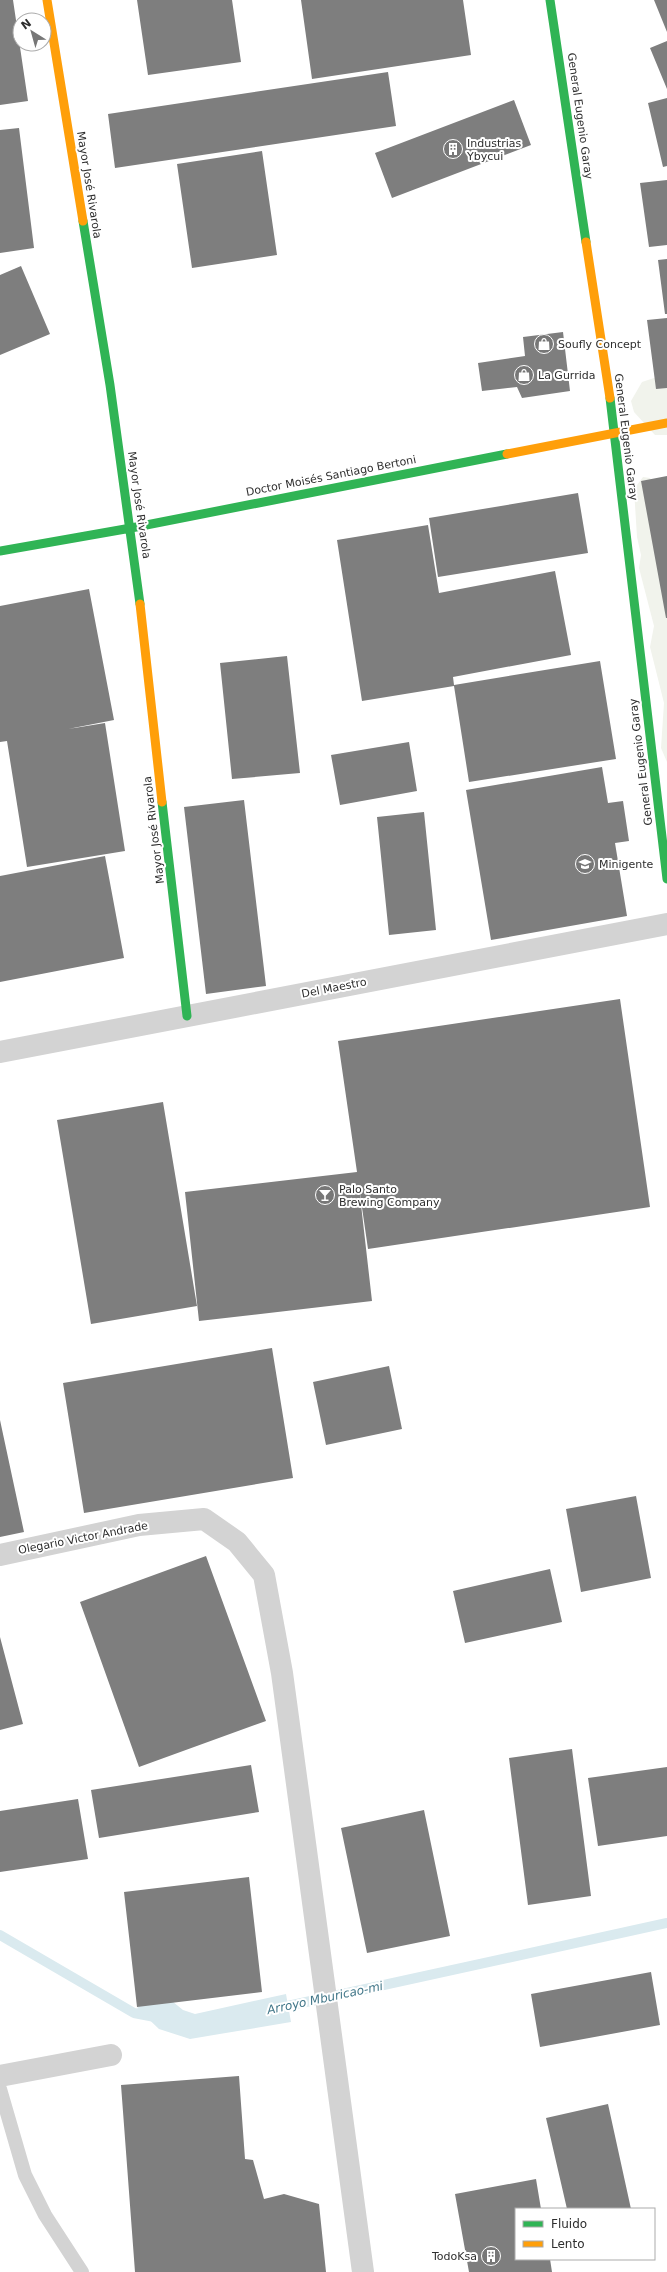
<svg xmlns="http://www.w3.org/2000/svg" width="667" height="2272" font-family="'DejaVu Sans',sans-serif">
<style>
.green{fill:#f1f3ec}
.water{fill:#daeaef}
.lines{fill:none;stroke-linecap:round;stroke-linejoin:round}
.stream{stroke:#daeaef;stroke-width:10}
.building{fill:#7e7e7e}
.lane{stroke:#d3d3d3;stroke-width:14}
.street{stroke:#d3d3d3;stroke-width:22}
.fast{stroke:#30b455;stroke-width:9}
.slow{stroke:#ff9f0a;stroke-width:9}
.labels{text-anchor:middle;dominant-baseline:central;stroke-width:4;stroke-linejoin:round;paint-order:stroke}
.street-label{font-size:11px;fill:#2e2e2e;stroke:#fff}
.poi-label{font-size:11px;fill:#2e2e2e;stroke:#fff;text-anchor:start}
.water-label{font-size:12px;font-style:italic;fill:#427789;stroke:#fff}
</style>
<rect width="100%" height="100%" fill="#fff"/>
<!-- green -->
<path class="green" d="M654 378 667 380V435H655L634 412 631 401 642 382Z
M643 477 650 478 654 484 667 588V762L661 748 664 703 650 647 654 626 639 568 641 555 637 537 634 489Z"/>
<!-- water -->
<path class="water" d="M286 1994 291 2022 190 2039 159 2029 137 2008 142 2004 167 1997 183 2010 195 2014Z"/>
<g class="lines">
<!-- stream -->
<path class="stream" d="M0 1935 134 2013 155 2017
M274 2009 667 1923"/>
</g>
<!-- building -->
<path class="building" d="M0 0H13L28 101 0 105Z
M137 0H232L241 62 148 75Z
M301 0H463L471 55 312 79Z
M654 0H667V32Z
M667 41V89L650 48Z
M388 72 396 126 115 168 108 114Z
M667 98V166L663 167 648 103Z
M514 100 531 145 392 198 375 153Z
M19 128 34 248 0 253V130Z
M262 151 277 255 192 268 177 164Z
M667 180V245L649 247 640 183Z
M667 259V314H665L658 260Z
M21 266 50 334 0 355V275Z
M667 318V388L656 389 647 320Z
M563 332 570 391 522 398 517 387 482 391 478 363 525 356 523 337Z
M667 476V618H666L641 481Z
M578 493 588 553 438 577 429 518Z
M428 525 439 593 555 571 571 655 453 677 454 685 600 661 616 759 469 782 454 686 362 701 337 540Z
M89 589 114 720 68 729 105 723 125 851 27 867 7 741 0 742V606Z
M287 656 300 773 232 779 220 663Z
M409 742 417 791 340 805 331 755Z
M602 767 608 803 623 801 629 841 615 843 627 916 491 940 466 790Z
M244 800 266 986 206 994 184 807Z
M424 812 436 930 389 935 377 817Z
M105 856 124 958 0 982V876Z
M620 999 650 1207 368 1249 359 1187 372 1301 199 1321 185 1192 357 1172 338 1041Z
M163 1102 197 1306 91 1324 57 1120Z
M272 1348 293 1478 84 1513 63 1383Z
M389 1366 402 1429 326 1445 313 1382Z
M0 1420 24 1532 0 1537Z
M636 1496 651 1578 581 1592 566 1509Z
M206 1556 266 1721 139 1767 80 1602Z
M550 1569 562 1622 465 1643 453 1591Z
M0 1637 23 1724 0 1730Z
M572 1749 591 1896 528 1905 509 1758Z
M251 1765 259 1812 99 1838 91 1790Z
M667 1767V1836L598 1846 588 1778Z
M78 1799 88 1859 0 1872V1811Z
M424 1810 450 1936 367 1953 341 1828Z
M249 1877 262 1992 137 2007 124 1892Z
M651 1972 660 2025 540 2047 531 1994Z
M239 2076 245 2159 253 2160 264 2199 284 2194 319 2204 326 2272H135L121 2085Z
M608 2104 631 2209H567L546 2118Z
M536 2179 541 2209H516V2259H550L552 2272H469L455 2194Z"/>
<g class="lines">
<!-- lane -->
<path class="lane" d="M0 2089 25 2175 45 2215 82 2272"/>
<!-- street -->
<path class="street" d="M0 1052 667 924
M0 1555 139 1525 204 1519 237 1542 264 1575 282 1673 363 2272
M0 2076 111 2055"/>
<!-- fast -->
<path class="fast" d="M550 0 586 242
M83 221 110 385 140 604
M610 398 667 879
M0 551 131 528 507 454
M162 802 187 1016"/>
<!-- slow -->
<path class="slow" d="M47 0 83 221
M586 242 610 398
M507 454 667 423
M140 604 162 802"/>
</g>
<!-- icons -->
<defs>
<g id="building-disc" transform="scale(1)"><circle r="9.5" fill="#777" stroke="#fff"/><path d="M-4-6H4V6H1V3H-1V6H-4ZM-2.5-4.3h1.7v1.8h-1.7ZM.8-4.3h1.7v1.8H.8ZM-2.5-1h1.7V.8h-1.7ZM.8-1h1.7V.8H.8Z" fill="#fff"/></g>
<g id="shop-disc" transform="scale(1)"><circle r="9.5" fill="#777" stroke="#fff"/><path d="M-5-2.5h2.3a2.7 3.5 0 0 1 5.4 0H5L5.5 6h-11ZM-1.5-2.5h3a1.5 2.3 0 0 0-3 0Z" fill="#fff"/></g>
<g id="school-disc" transform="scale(1)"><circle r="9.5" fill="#777" stroke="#fff"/><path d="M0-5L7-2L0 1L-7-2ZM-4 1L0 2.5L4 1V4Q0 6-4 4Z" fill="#fff"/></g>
<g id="bar-disc" transform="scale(1)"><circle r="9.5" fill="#777" stroke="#fff"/><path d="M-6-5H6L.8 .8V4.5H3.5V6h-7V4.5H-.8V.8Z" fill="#fff"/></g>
</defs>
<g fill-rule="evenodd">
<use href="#building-disc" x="453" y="149"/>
<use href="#shop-disc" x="544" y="344"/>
<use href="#shop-disc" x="524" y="375"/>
<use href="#school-disc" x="585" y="864"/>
<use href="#bar-disc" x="325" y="1195"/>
<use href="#building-disc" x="491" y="2256"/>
</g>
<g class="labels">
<!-- street labels -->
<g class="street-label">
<text transform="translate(580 116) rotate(82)">General Eugenio Garay</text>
<text transform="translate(89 185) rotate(81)">Mayor José Rivarola</text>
<text transform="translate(626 437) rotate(83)">General Eugenio Garay</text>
<text transform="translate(331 476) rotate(-11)">Doctor Moisés Santiago Bertoni</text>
<text transform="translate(139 505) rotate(82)">Mayor José Rivarola</text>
<text transform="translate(641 762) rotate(-97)">General Eugenio Garay</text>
<text transform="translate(154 830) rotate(-97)">Mayor José Rivarola</text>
<text transform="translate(334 988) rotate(-11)">Del Maestro</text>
<text transform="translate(83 1538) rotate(-11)">Olegario Victor Andrade</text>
</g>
<!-- poi labels -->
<g class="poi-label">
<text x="467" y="143">Industrias<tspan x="467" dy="13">Ybycui</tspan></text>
<text x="558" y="344">Soufly Concept</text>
<text x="538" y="375">La Gurrida</text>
<text x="599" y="864">Minigente</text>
<text x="339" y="1189">Palo Santo<tspan x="339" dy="13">Brewing Company</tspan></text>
<text x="477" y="2256" text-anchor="end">TodoKsa</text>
</g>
<!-- water labels -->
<g class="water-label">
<text transform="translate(325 1998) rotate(-12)">Arroyo Mburicao-mi</text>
</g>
</g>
<!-- legend -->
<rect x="515" y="2208" width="140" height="52" fill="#ffffff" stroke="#ababab"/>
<rect x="523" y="2221" width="20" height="6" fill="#30b455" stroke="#ababab"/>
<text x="551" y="2228" font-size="12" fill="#2e2e2e">Fluido</text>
<rect x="523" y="2241" width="20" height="6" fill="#ff9f0a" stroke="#ababab"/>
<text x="551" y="2248" font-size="12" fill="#2e2e2e">Lento</text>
<!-- north arrow -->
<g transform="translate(32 32) rotate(323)"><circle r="19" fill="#ffffff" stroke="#ababab"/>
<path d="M0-3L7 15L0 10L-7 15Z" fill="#777777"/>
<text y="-6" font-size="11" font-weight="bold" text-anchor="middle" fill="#2e2e2e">N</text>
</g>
</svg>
